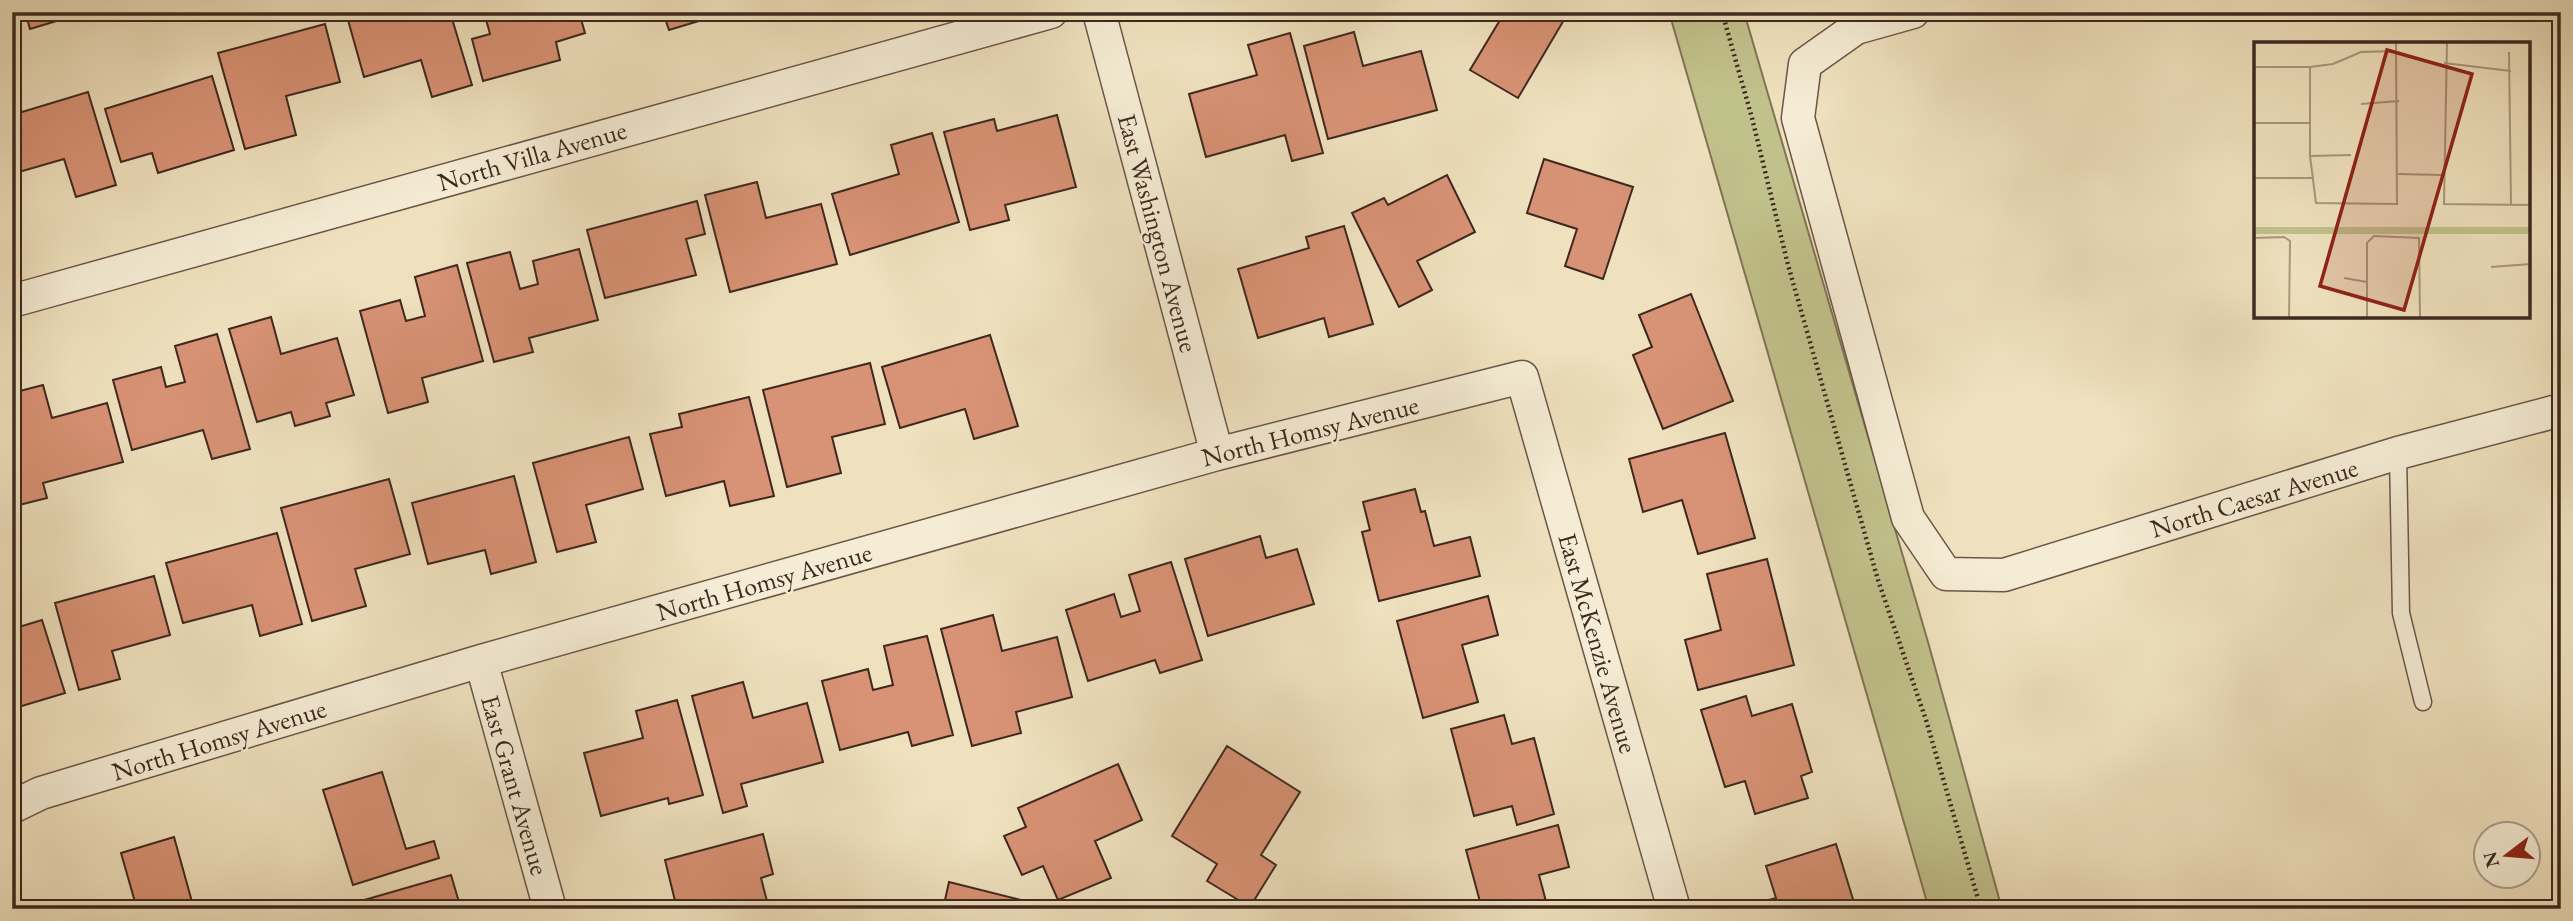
<svg xmlns="http://www.w3.org/2000/svg" width="2573" height="921" font-family="'EB Garamond',serif">
<style>
.green{fill:#c1c18c;stroke:#807456;stroke-width:2}
.building{fill:#d89275;stroke:#3f2820;stroke-width:2}
.lines{fill:none;stroke-linecap:round;stroke-linejoin:round}
.service-casing{stroke:#6b5648;stroke-width:19}
.minor-casing{stroke:#6b5648;stroke-width:35}
.path{stroke:#3f2820;stroke-width:4.5;stroke-dasharray:2 3.5;stroke-linecap:butt}
.service{stroke:#f5ecd5;stroke-width:16}
.minor{stroke:#f5ecd5;stroke-width:32}
.labels{text-anchor:middle;dominant-baseline:central;stroke-width:5;stroke-linejoin:round;paint-order:stroke}
.street-label{font-size:26px;fill:#3f2820;stroke:#f5ecd5}
.inset-road{fill:none;stroke:#a9977f;stroke-width:2}
.view{fill:#8f2418;fill-opacity:0.15;stroke:#8f2418;stroke-width:3.5}
.inset-edge{fill:none;stroke:#3f2820;stroke-width:3.5}
</style>
<rect width="100%" height="100%" fill="#efe1be"/>
<filter id="stains"><feTurbulence type="fractalNoise" baseFrequency=".00286" numOctaves="4"/><feColorMatrix values="0 0 0 0 .2 0 0 0 0 .09 0 0 0 0 .02 0 0 0 .5 -.17"/></filter>
<radialGradient id="worn" r=".72"><stop offset=".6" stop-color="#630" stop-opacity="0"/><stop offset="1" stop-color="#630" stop-opacity=".3"/></radialGradient>
<!-- green -->
<path class="green" d="M1669 12H1744L1928 642 2002 909H1929Z"/>
<!-- building -->
<path class="building" d="M25 12H72L73 16 30 29Z
M375 12H450L472 85 432 97 421 60 364 77 348 20Z
M484 12H579L585 33 556 42 560 60 483 81 472 39 490 34Z
M663 12H711L712 17 669 30Z
M720 12H739L721 17Z
M1488 12 1568 13 1518 98 1470 70 1500 20Z
M325 24 340 82 286 96 296 135 245 149 218 53Z
M1354 32 1363 66 1421 51 1437 110 1328 139 1304 46Z
M1290 33 1323 153 1292 161 1285 135 1206 157 1189 94 1257 75 1248 45Z
M212 76 234 150 158 173 152 153 121 162 105 109Z
M88 92 116 185 76 197 64 159 12 174V115Z
M1057 115 1076 187 1005 205 1009 220 970 230 944 132 994 119 997 131Z
M932 133 959 222 850 255 832 194 899 174 891 145Z
M1544 159 1633 187 1603 279 1565 266 1577 229 1527 213Z
M1447 175 1475 232 1417 261 1432 290 1399 307 1352 213 1384 198 1388 205Z
M757 182 766 218 821 204 837 264 730 292 705 195Z
M697 201 705 234 686 239 696 275 605 298 587 230Z
M1344 226 1373 324 1329 337 1324 318 1258 338 1238 269 1309 248 1306 237Z
M579 249 598 320 529 338 533 352 494 362 467 263 510 252 520 289 538 284 533 261Z
M457 265 483 361 422 378 428 402 388 413 360 311 400 300 406 321 425 316 415 277Z
M1691 294 1733 401 1663 429 1633 355 1652 347 1639 315Z
M271 317 281 354 337 338 354 395 326 403 330 416 295 426 291 412 257 422 229 329Z
M217 334 250 449 212 459 203 430 132 450 113 380 161 367 166 387 185 382 175 346Z
M990 335 1018 426 974 439 965 409 900 428 882 367Z
M870 363 885 424 832 437 841 473 787 487 763 390Z
M43 385 52 418 107 403 123 462 43 483 47 498 19 505 12 480V393Z
M749 397 774 496 730 506 724 481 666 496 650 434 682 427 679 414Z
M1725 433 1755 538 1698 554 1682 500 1643 512 1629 459Z
M629 437 643 489 586 505 596 542 557 552 533 463Z
M514 476 536 562 491 574 485 550 428 564 412 503Z
M389 479 410 554 355 569 366 606 312 621 281 508Z
M1415 489 1421 512 1425 511 1434 546 1470 537 1480 576 1379 601 1362 532 1370 530 1363 502Z
M277 533 302 624 260 636 252 605 183 623 166 563Z
M1260 536 1266 558 1297 549 1314 604 1208 636 1185 559Z
M1767 559 1794 665 1698 690 1685 640 1721 630 1707 574Z
M1171 562 1202 660 1160 673 1155 660 1088 681 1066 610 1114 594 1121 617 1140 611 1129 575Z
M154 576 170 635 112 651 120 679 79 690 55 603Z
M1488 596 1498 635 1462 645 1478 702 1423 718 1397 621Z
M993 615 1002 651 1057 637 1072 697 1016 712 1021 733 972 746 941 629Z
M42 620 65 693 12 709V629Z
M927 636 953 735 912 746 908 732 840 750 822 681 868 669 873 690 893 685 884 646Z
M743 682 753 718 807 703 823 762 741 784 747 806 723 813 692 696Z
M1746 696 1752 716 1792 704 1812 772 1801 776 1808 798 1755 814 1745 781 1725 787 1701 710Z
M677 700 703 795 669 804 668 798 601 816 584 753 643 738 636 711Z
M1504 715 1512 744 1534 738 1554 814 1517 825 1512 806 1474 816 1451 729Z
M1227 746 1300 792 1261 855 1276 865 1250 907 1207 881 1217 864 1172 836Z
M1118 764 1142 820 1095 841 1111 878 1058 900 1043 866 1022 875 1004 836 1026 827 1018 808Z
M382 772 406 849 434 841 439 858 353 885 323 790Z
M1558 825 1569 867 1539 875 1548 909H1482L1466 850Z
M763 834 773 874 761 878 769 909H703L702 904 677 909 665 860Z
M174 837 194 909H137L121 853Z
M1836 844 1856 909H1755L1754 904 1776 898 1766 866Z
M451 875 461 909H333Z
M949 882 1045 906 1044 909H943Z
M1347 901 1349 909H1322Z"/>
<g class="lines">
<!-- service casing -->
<g class="service-casing">
<path id="service" d="M2398 453 2401 613 2423 702"/>
</g>
<!-- minor casing -->
<g class="minor-casing">
<path id="minor" d="M1099 12 1217 454
M1913 12 1856 28 1805 64 1798 118 1908 518 1946 574 2004 575 2398 453 2561 410
M12 301 1051 12
M481 661 550 909
M12 807 41 793 481 661 1217 454 1522 377 1674 909"/>
</g>
<!-- path -->
<path class="path" d="M1722 12 1752 118 1788 265 1878 580 1926 720 1981 909"/>
<!-- service -->
<use href="#service" class="service"/>
<!-- minor -->
<use href="#minor" class="minor"/>
</g>
<g class="labels">
<!-- street labels -->
<g class="street-label">
<text transform="translate(532 156) rotate(-16)">North Villa Avenue</text>
<text transform="translate(1158 233) rotate(75)">East Washington Avenue</text>
<text transform="translate(1310 431) rotate(-14)">North Homsy Avenue</text>
<text transform="translate(2254 498) rotate(-17)">North Caesar Avenue</text>
<text transform="translate(764 582) rotate(-16)">North Homsy Avenue</text>
<text transform="translate(1598 643) rotate(74)">East McKenzie Avenue</text>
<text transform="translate(219 740) rotate(-17)">North Homsy Avenue</text>
<text transform="translate(515 785) rotate(74)">East Grant Avenue</text>
</g>
</g>
<!-- overview -->
<g transform="translate(2254 42)">
<rect width="276" height="276" fill="#efe1be"/>
<path d="M0 185H276L277 192H0Z" fill="#c1c18c"/>
<path class="inset-road" d="M193 0 190 162 277 163M255 10 257 163M190 21 257 29M0 25H56L79 22 107 10 142 9M56 25V114L62 161 143 162 142 0M107 62 145 59M0 81H57M57 114 97 113M144 132 189 133M0 136H60M0 196 30 195 36 199 35 276M237 225 277 222M90 236 113 240M113 276V201L120 194 165 196 166 276"/>
<path class="view" d="M133 8 218 32 150 268 66 244Z"/>
<rect width="276" height="276" class="inset-edge"/>
</g>
<!-- margin -->
<rect width="2573" height="921" fill="none" stroke="#efe1be" stroke-width="42"/>
<rect x="14" y="14" width="2545" height="893" fill="none" stroke="#3f2820" stroke-width="3.5"/>
<rect x="21" y="21" width="2531" height="879" fill="none" stroke="#3f2820" stroke-width="2"/>
<!-- north arrow -->
<g transform="translate(2507 855) rotate(254)"><circle r="33" fill="#f5ecd5" stroke="#ac9e8d" stroke-width="2"/>
<path d="M0-5L12 26L0 18L-12 26Z" fill="#8f2418"/>
<text y="-10" font-size="19" font-weight="bold" text-anchor="middle" fill="#3f2820">N</text>
</g>
<rect width="100%" height="100%" filter="url(#stains)"/>
<rect width="100%" height="100%" fill="url(#worn)"/>
</svg>
